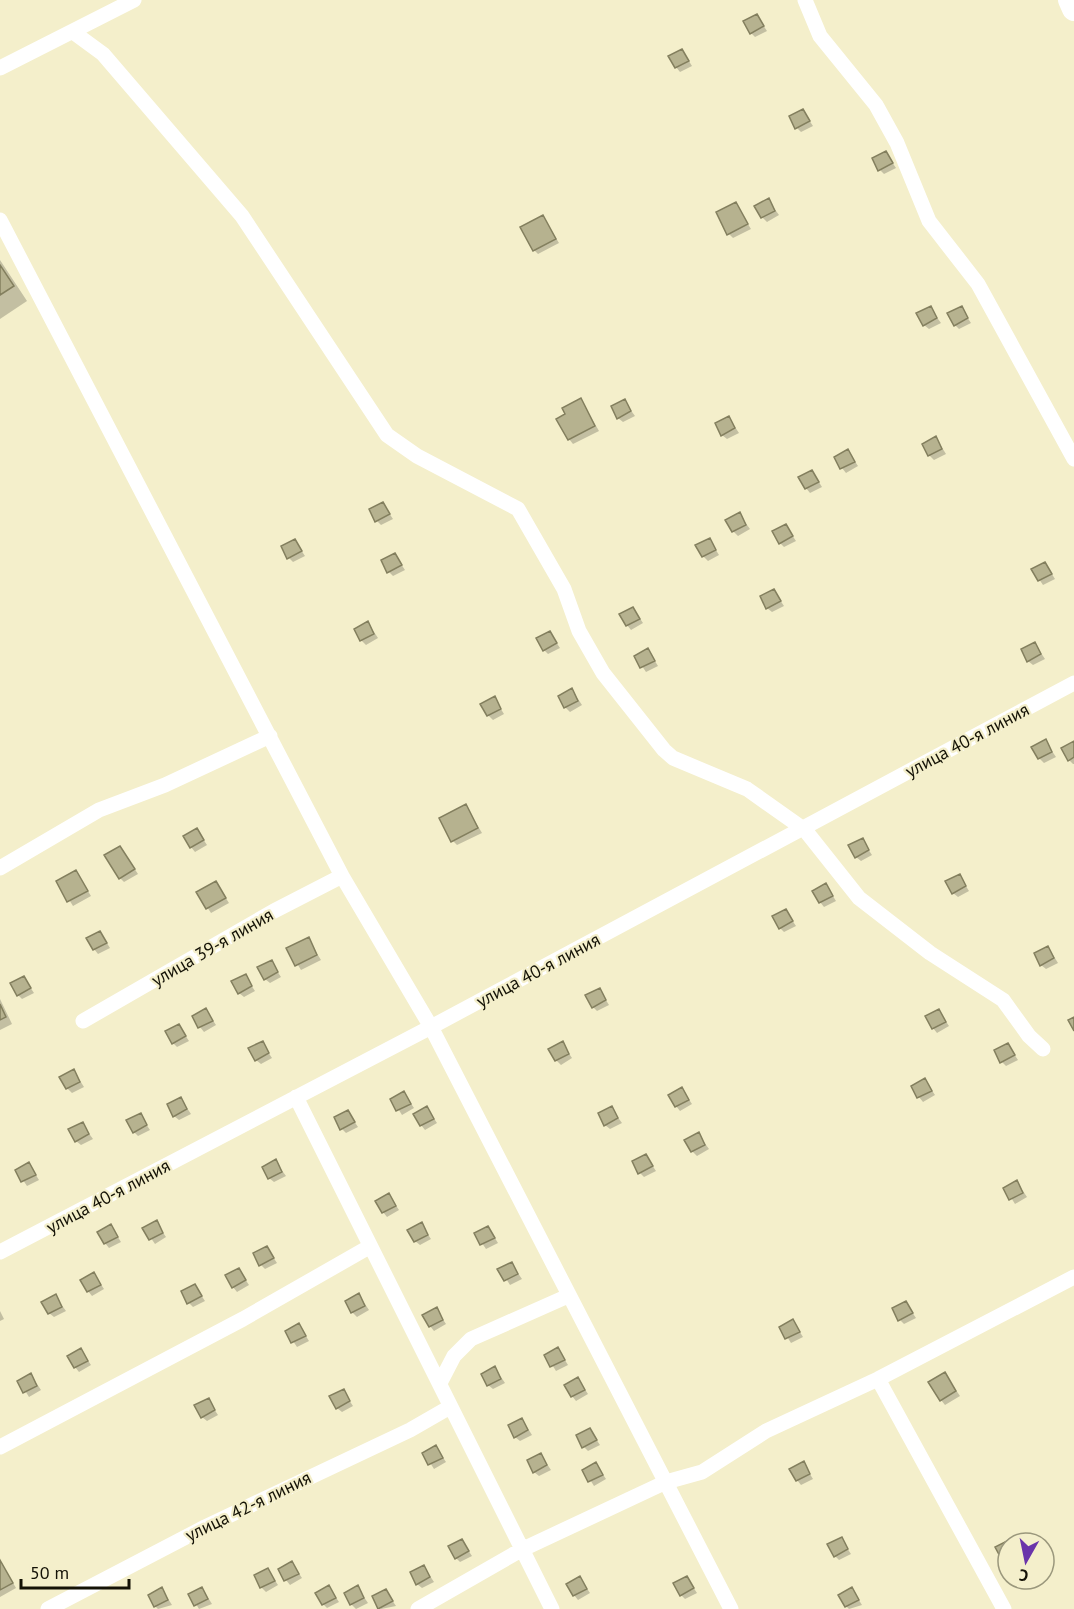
<svg xmlns="http://www.w3.org/2000/svg" width="1074" height="1609" font-family="'PT Sans',sans-serif">
<style>
.shadow{fill:#0003}
.building{fill:#b6b28f;stroke:#837f5e;stroke-width:1.5}
.lines{fill:none;stroke-linecap:round;stroke-linejoin:round}
.minor{stroke:#fff;stroke-width:15}
.primary{stroke:#fff;stroke-width:24}
.labels{text-anchor:middle;dominant-baseline:central;stroke-width:4.5;stroke-linejoin:round;paint-order:stroke}
.street-label{font-size:18px;fill:#141206;stroke:#f4efcb}
</style>
<rect width="100%" height="100%" fill="#f4efcb"/>
<!-- shadow -->
<path class="shadow" d="M757 16 767 31 755 37 751 33Z
M682 50 692 66 680 72 676 67Z
M803 111 813 126 801 132 797 128Z
M886 153 896 168 884 174 880 170Z
M768 200 779 215 767 222 762 217Z
M735 203 751 229 733 238 729 234Z
M543 217 559 243 538 254 534 250Z
M0 260 27 301 0 319Z
M930 308 941 323 929 329 924 325Z
M961 308 971 323 959 329 955 325Z
M581 400 599 431 573 444 569 439 567 415Z
M624 401 635 416 623 422 618 418Z
M729 418 739 433 727 439 722 435Z
M936 438 946 454 934 460 929 455Z
M848 451 858 466 846 473 842 468Z
M812 471 822 487 810 493 806 488Z
M383 504 393 519 381 525 377 521Z
M739 514 750 529 738 536 733 531Z
M786 526 796 541 784 547 780 543Z
M709 539 719 555 708 561 703 556Z
M295 541 305 556 293 562 289 558Z
M395 555 405 570 393 576 389 572Z
M1045 563 1055 579 1043 585 1033 570Z
M774 591 784 606 772 612 767 608Z
M633 608 643 623 631 630 627 625Z
M368 623 378 638 366 645 361 640Z
M550 633 560 648 548 654 544 650Z
M1035 644 1045 659 1033 665 1028 661Z
M648 650 658 666 646 672 636 657Z
M572 690 582 705 570 712 565 707Z
M494 698 504 714 493 720 488 715Z
M1045 741 1056 757 1044 763 1039 758Z
M1074 743V764H1073L1069 760Z
M466 806 482 833 457 845 453 841Z
M197 830 207 845 195 852 191 847Z
M862 840 872 855 861 861 856 857Z
M120 847 138 874 124 882 120 878Z
M76 872 91 896 73 906 58 882Z
M959 875 969 891 958 897 953 893Z
M216 883 229 903 211 913 198 893Z
M826 885 836 901 824 907 820 902Z
M786 911 796 926 784 932 780 928Z
M100 932 110 948 98 954 94 949Z
M308 939 321 960 301 970 288 949Z
M1048 947 1058 963 1046 969 1041 965Z
M271 962 281 977 270 983 265 979Z
M245 976 255 991 244 997 239 993Z
M24 978 34 993 22 999 18 995Z
M599 989 609 1005 597 1011 593 1007Z
M0 999 12 1024 0 1030Z
M206 1010 216 1025 204 1032 200 1027Z
M939 1011 949 1026 937 1033 933 1028Z
M179 1026 189 1041 177 1047 173 1043Z
M262 1043 272 1058 261 1064 256 1060Z
M562 1043 572 1058 561 1065 556 1060Z
M1008 1045 1018 1060 1006 1066 1002 1062Z
M74 1071 84 1087 72 1093 67 1088Z
M925 1080 935 1095 923 1102 919 1097Z
M682 1089 692 1104 680 1111 676 1106Z
M404 1093 414 1108 402 1115 392 1099Z
M181 1099 191 1114 179 1120 174 1116Z
M427 1108 437 1123 425 1130 421 1125Z
M611 1108 622 1123 610 1129 605 1125Z
M348 1112 358 1127 346 1133 342 1129Z
M140 1115 150 1130 138 1136 134 1132Z
M82 1124 93 1139 81 1145 76 1141Z
M698 1134 709 1149 697 1156 692 1151Z
M646 1156 656 1171 644 1177 640 1173Z
M275 1161 286 1176 274 1182 269 1178Z
M29 1164 39 1180 27 1186 17 1171Z
M1017 1182 1027 1197 1015 1204 1005 1188Z
M389 1195 399 1210 387 1217 383 1212Z
M156 1222 166 1237 155 1244 144 1228Z
M421 1224 431 1239 420 1245 415 1241Z
M111 1226 121 1242 109 1248 105 1243Z
M488 1227 498 1243 486 1249 476 1234Z
M267 1248 277 1263 265 1269 261 1265Z
M511 1263 522 1279 510 1285 500 1269Z
M239 1270 249 1285 237 1292 233 1287Z
M94 1274 104 1289 92 1296 88 1291Z
M195 1286 205 1301 193 1307 189 1303Z
M359 1295 369 1310 357 1317 352 1312Z
M55 1296 66 1311 54 1317 49 1313Z
M906 1303 916 1318 904 1324 900 1320Z
M436 1309 446 1324 434 1331 430 1326Z
M0 1311 4 1319 0 1321Z
M793 1321 803 1337 791 1343 781 1327Z
M299 1325 309 1341 297 1347 287 1332Z
M558 1349 568 1365 556 1371 546 1355Z
M81 1350 91 1365 79 1372 75 1367Z
M495 1368 505 1383 493 1389 488 1385Z
M945 1374 960 1396 945 1405 941 1400Z
M31 1375 41 1390 29 1397 19 1381Z
M578 1379 588 1394 576 1401 572 1396Z
M343 1391 353 1406 342 1412 337 1408Z
M208 1400 218 1415 207 1421 202 1417Z
M522 1419 532 1435 520 1441 515 1437Z
M590 1430 600 1445 588 1451 584 1447Z
M436 1447 446 1462 434 1469 424 1453Z
M541 1455 551 1470 539 1476 534 1472Z
M803 1463 813 1479 801 1485 797 1480Z
M596 1464 606 1479 594 1486 584 1470Z
M841 1539 851 1554 839 1560 835 1556Z
M462 1541 472 1556 460 1562 456 1558Z
M0 1561 16 1588 0 1597Z
M292 1563 302 1578 290 1585 286 1580Z
M424 1567 434 1582 422 1588 417 1584Z
M268 1570 278 1585 266 1592 261 1587Z
M580 1578 590 1593 578 1600 574 1595Z
M687 1578 697 1593 685 1599 681 1595Z
M329 1587 339 1602 327 1608 323 1604Z
M357 1587 368 1603 356 1609 351 1604Z
M202 1588 212 1604 199 1609 190 1594Z
M162 1589 172 1605 158 1609 155 1606Z
M852 1589 862 1605 849 1609 846 1606Z
M386 1591 396 1606 381 1609 380 1608Z"/>
<!-- building -->
<path class="building" d="M757 14 764 26 750 34 743 21Z
M682 49 689 61 675 68 668 56Z
M803 109 810 121 795 129 789 116Z
M886 151 893 163 878 171 872 158Z
M769 198 775 211 761 218 754 206Z
M736 202 748 224 727 235 716 212Z
M543 215 556 239 533 251 520 227Z
M0 265 14 286 0 295Z
M931 306 937 318 923 326 916 313Z
M962 306 968 318 954 326 947 313Z
M581 398 595 426 568 440 556 419 565 414 562 408Z
M625 399 631 411 617 419 611 406Z
M729 416 735 428 721 436 715 423Z
M936 436 942 449 928 456 922 444Z
M848 449 855 462 840 469 834 457Z
M812 470 819 482 805 489 798 477Z
M383 502 390 514 375 522 369 509Z
M740 512 746 525 732 532 725 520Z
M786 524 793 536 779 544 772 531Z
M710 538 716 550 702 557 695 545Z
M295 539 302 551 287 559 281 546Z
M395 553 402 565 387 573 381 560Z
M1045 562 1052 574 1038 581 1031 569Z
M774 589 781 601 766 609 760 596Z
M633 607 640 619 626 626 619 614Z
M368 621 374 634 360 641 354 629Z
M550 631 557 643 543 651 536 638Z
M1035 642 1041 654 1027 662 1021 649Z
M648 648 655 661 640 668 634 656Z
M572 688 578 701 564 708 558 696Z
M495 696 501 709 487 716 480 704Z
M1046 739 1052 752 1038 759 1031 747Z
M1074 741V757L1068 761 1061 748Z
M466 804 478 828 451 842 439 818Z
M197 828 204 840 190 848 183 836Z
M863 838 869 850 855 858 848 845Z
M120 846 135 869 119 879 104 855Z
M76 870 88 891 67 902 56 881Z
M960 874 966 886 952 894 945 881Z
M216 881 226 898 206 909 196 892Z
M826 883 833 896 819 903 812 891Z
M786 909 793 921 779 929 772 916Z
M100 931 107 943 93 950 86 938Z
M309 937 317 955 295 966 286 948Z
M1048 946 1054 958 1040 966 1034 953Z
M272 960 278 972 264 980 257 967Z
M246 974 252 986 238 994 231 981Z
M24 976 31 988 17 996 10 983Z
M600 988 606 1000 592 1008 585 995Z
M0 1004 6 1017 0 1020Z
M206 1008 213 1021 198 1028 192 1016Z
M939 1009 946 1022 932 1029 925 1016Z
M1074 1017V1031L1068 1020Z
M179 1024 186 1036 172 1044 165 1031Z
M263 1041 269 1053 255 1061 248 1048Z
M563 1041 569 1054 555 1061 548 1049Z
M1008 1043 1015 1055 1000 1063 994 1050Z
M74 1069 80 1082 66 1089 59 1077Z
M925 1078 932 1091 917 1098 911 1086Z
M682 1087 689 1100 675 1107 668 1095Z
M404 1091 411 1104 396 1111 390 1099Z
M181 1097 187 1109 173 1117 167 1104Z
M427 1106 434 1119 420 1126 413 1114Z
M612 1106 618 1118 604 1126 598 1113Z
M348 1110 355 1122 340 1130 334 1117Z
M141 1113 147 1125 133 1133 126 1120Z
M83 1122 89 1134 75 1142 68 1129Z
M699 1132 705 1145 691 1152 684 1140Z
M646 1154 653 1166 638 1174 632 1161Z
M276 1159 282 1172 268 1179 262 1167Z
M29 1162 36 1175 21 1182 15 1170Z
M1017 1180 1023 1193 1009 1200 1003 1188Z
M389 1193 396 1206 382 1213 375 1201Z
M157 1220 163 1233 149 1240 142 1228Z
M422 1222 428 1235 414 1242 407 1230Z
M111 1224 118 1237 104 1244 97 1232Z
M488 1226 495 1238 480 1245 474 1233Z
M267 1246 274 1258 259 1266 253 1253Z
M512 1262 518 1274 504 1281 497 1269Z
M239 1268 246 1280 232 1288 225 1275Z
M94 1272 101 1285 87 1292 80 1280Z
M195 1284 202 1296 187 1304 181 1291Z
M359 1293 365 1306 351 1313 345 1301Z
M56 1294 62 1307 48 1314 41 1302Z
M906 1301 913 1313 898 1321 892 1308Z
M437 1307 443 1320 429 1327 422 1315Z
M793 1319 800 1332 785 1339 779 1327Z
M299 1323 306 1336 291 1343 285 1331Z
M558 1347 565 1360 550 1367 544 1355Z
M81 1348 88 1361 74 1368 67 1356Z
M495 1366 501 1379 487 1386 481 1374Z
M945 1372 956 1391 940 1401 928 1382Z
M31 1373 37 1386 23 1393 17 1381Z
M578 1377 585 1390 571 1397 564 1385Z
M344 1389 350 1401 336 1409 329 1396Z
M209 1398 215 1410 201 1418 194 1405Z
M522 1418 528 1430 514 1438 508 1425Z
M590 1428 597 1440 582 1448 576 1435Z
M436 1445 443 1458 428 1465 422 1453Z
M541 1453 547 1465 533 1473 527 1460Z
M804 1461 810 1474 796 1481 789 1469Z
M596 1462 603 1475 588 1482 582 1470Z
M842 1537 848 1549 834 1557 827 1544Z
M462 1539 469 1551 455 1559 448 1546Z
M1009 1540 1008 1557 1002 1560 995 1547Z
M0 1560 13 1583 0 1590Z
M292 1561 299 1574 284 1581 278 1569Z
M424 1565 430 1577 416 1585 410 1572Z
M268 1568 275 1581 260 1588 254 1575Z
M580 1576 587 1589 573 1596 566 1584Z
M687 1576 694 1588 680 1596 673 1583Z
M329 1585 336 1598 322 1605 315 1593Z
M358 1585 364 1598 350 1605 344 1593Z
M162 1587 168 1600 154 1607 148 1595Z
M202 1587 208 1599 194 1606 188 1594Z
M852 1587 859 1600 845 1607 838 1595Z
M386 1589 393 1601 378 1609 372 1596Z"/>
<g class="lines">
<!-- minor -->
<path class="minor" d="M805 0 820 36 876 105 897 143 929 221 978 284 1074 459
M73 32 103 54 242 216 387 435 417 456 518 509 564 589 579 631 603 673 664 750 673 758 747 789 805 830 859 898 930 953 1003 1000 1029 1036 1043 1049
M0 68 134 0
M0 220 342 876 431 1027 731 1609
M0 868 99 810 165 785 270 736
M83 1021 274 911 342 876
M296 1097 552 1609
M0 1252 431 1027 1074 683
M878 1379 1004 1609
M440 1383 454 1356 471 1339 568 1296
M0 1447 243 1319 369 1247
M48 1609 205 1527 410 1430 450 1407
M418 1609 521 1550 666 1482 702 1472 766 1431 878 1379 1074 1277"/>
<!-- primary -->
<path class="primary" d="M1070 0 1074 9"/>
</g>
<g class="labels">
<!-- street labels -->
<g class="street-label">
<text transform="translate(967 740) rotate(-28)">улица 40-я линия</text>
<text transform="translate(212 947) rotate(-30)">улица 39-я линия</text>
<text transform="translate(538 970) rotate(-28)">улица 40-я линия</text>
<text transform="translate(108 1196) rotate(-28)">улица 40-я линия</text>
<text transform="translate(248 1506) rotate(-26)">улица 42-я линия</text>
</g>
</g>
<!-- north arrow -->
<g transform="translate(1026 1561) rotate(189)"><circle r="28" fill="#f4efcb" stroke="#9a977c" stroke-width="1.5"/>
<path d="M0-4.5L10 22L0 15L-10 22Z" fill="#6a34aa"/>
<text y="-9" font-size="16" font-weight="bold" text-anchor="middle" fill="#141206">С</text>
</g>
<!-- scale -->
<path d="M21 1579v9h108v-9" fill="none" stroke="#141206" stroke-width="3"/>
<text x="30" y="1579" font-size="18" fill="#141206" stroke="#f4efcb" stroke-width="4.5" paint-order="stroke">50 m</text>
</svg>
